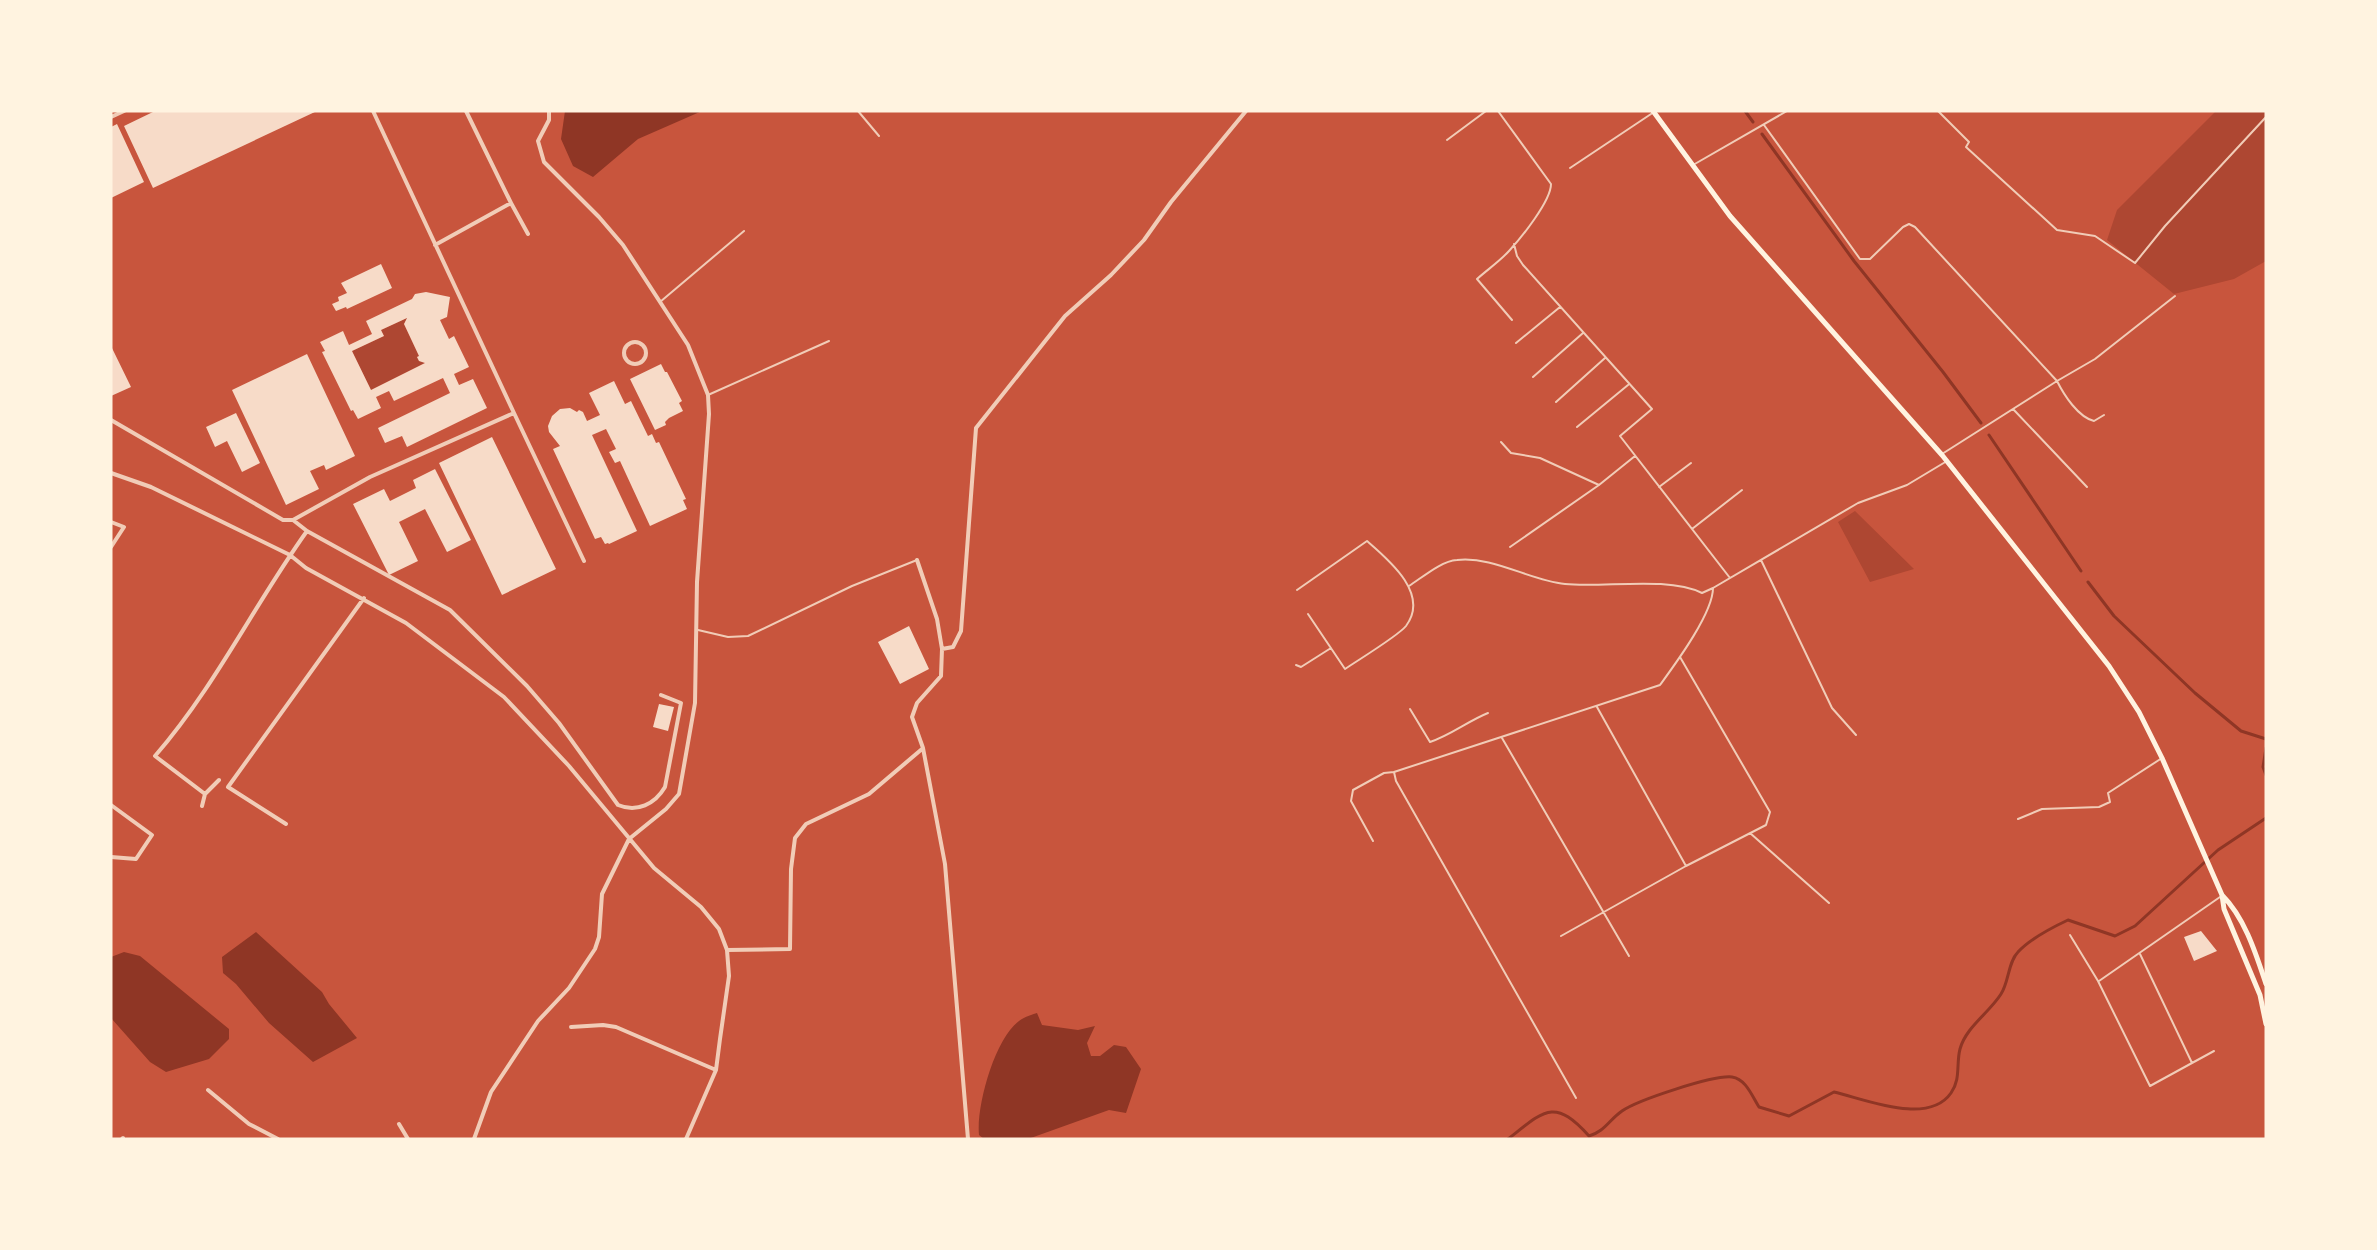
<svg xmlns="http://www.w3.org/2000/svg" width="2377" height="1250" font-family="'Titillium Web',sans-serif">
<style>
.green{fill:#ae4732}
.water{fill:#8f3625}
.lines{fill:none;stroke-linecap:round;stroke-linejoin:round}
.stream{stroke:#8f3625;stroke-width:3}
.building{fill:#f7dbc8;fill-rule:evenodd}
.service{stroke:#f1ccb7;stroke-width:2}
.minor{stroke:#f1ccb7;stroke-width:4}
.secondary{stroke:#fff3e0;stroke-width:5}
</style>
<rect width="100%" height="100%" fill="#c8553d"/>
<!-- green -->
<path class="green" d="M2216 111H2266V261L2234 279 2174 294 2107 240 2117 210Z
M407 318 404 324 419 356 417 357 419 361 425 363 371 390 352 351 384 336 381 330Z
M1855 511 1914 569 1870 582 1838 522Z"/>
<!-- water -->
<path class="water" d="M565 111H702L638 139 593 177 573 166 561 139Z
M256 932 322 992 329 1004 357 1038 313 1062 269 1023 236 984 223 973 222 957Z
M124 952 140 956 229 1029V1039L209 1059 166 1072 150 1062 111 1018V957Z
M1037 1013 1042 1025 1078 1030 1095 1026 1087 1043 1091 1056H1100L1114 1045 1126 1047 1141 1069 1126 1113 1109 1110 1028 1139H984L979 1135C976 1106 995 1038 1019 1021 1024 1017 1031 1015 1037 1013Z"/>
<g class="lines">
<!-- stream -->
<path class="stream" d="M1745 111 1753 122
M1762 134 1854 261 1943 372 1981 423
M1989 435 2081 571
M2088 582 2114 616 2195 693 2241 731 2266 739
M2266 748 2263 767 2266 775
M1508 1139C1544 1111 1554 1097 1589 1136 1604 1132 1609 1120 1622 1111 1638 1100 1713 1075 1732 1077 1746 1079 1752 1096 1759 1107L1789 1116 1834 1092C1865 1099 1928 1126 1951 1093 1961 1079 1956 1064 1960 1049 1966 1027 1989 1013 2001 994 2009 982 2008 962 2018 952 2031 938 2051 928 2068 920L2115 936 2135 926 2218 850 2266 818"/>
</g>
<!-- building -->
<path class="building" d="M155 111H317L153 188 124 126Z
M117 124 144 182 111 198V127Z
M381 264 392 288 347 309 346 307 336 311 332 304 339 301 338 297 347 293 341 283Z
M426 292 450 297 447 317 440 320 449 339 454 336 469 367 454 374 459 385 473 379 487 408 407 447 402 436 385 443 378 428 450 393 443 378 394 401 389 391 376 397 381 408 358 419 353 410 351 411 322 352 325 351 320 342 343 331 349 345 372 334 366 321 412 299 415 294ZM407 318 404 324 419 356 417 357 419 361 425 363 371 390 352 351 384 336 381 330Z
M111 346 131 387 111 396Z
M307 354 355 456 326 470 324 465 310 471 319 489 286 505 232 390Z
M661 364 665 372H667L682 401 679 403 683 411 669 418 665 422 666 425 655 430 630 379Z
M614 381 625 404 631 401 648 436 652 434 656 443 659 442 686 499 683 500 687 509 650 526 620 461 615 463 609 452 616 449 606 429 592 435 637 531 609 544 608 543 605 544 601 537 595 539 553 449 560 446 549 432 548 426 552 416 560 409 570 408 577 412 579 410 583 412 587 421 600 415 589 393Z
M236 413 260 463 242 472 227 441 215 447 206 427Z
M492 437 556 569 502 595 439 463Z
M435 469 471 540 447 552 425 509 399 522 418 561 389 575 353 504 384 489 390 501 416 488 413 480Z
M909 626 929 669 900 684 878 642Z
M659 704 674 707 668 731 653 727Z
M2201 931 2217 951 2194 961 2184 937Z"/>
<g class="lines">
<!-- service -->
<path class="service" d="M858 111 879 136
M1498 111 1551 184C1551 201 1521 238 1509 251 1500 261 1487 270 1477 279L1512 320
M1938 111 1969 142 1966 147 2057 230 2095 236 2135 263 2165 226 2266 117
M1764 125 1860 259H1870L1903 227 1909 224 1915 227 2057 381C2064 395 2078 417 2094 421L2104 415
M1447 140 1486 111
M1693 165 1787 111
M1570 168 1654 112
M1514 244 1517 256 1523 265 1652 409 1620 436 1730 578
M660 302 744 231
M1516 343 1560 307
M1533 377 1583 333
M708 395 829 341
M1556 402 1605 358
M2013 409 2087 487
M1577 427 1628 385
M1501 442 1511 453 1540 458 1599 485
M1942 454 2057 381 2095 359 2175 296
M1659 487 1691 463
M1692 529 1742 490
M1510 547 1599 485 1635 456
M1761 560 1832 708 1856 735
M1409 586C1423 577 1441 561 1457 560 1494 556 1528 580 1565 584 1604 588 1667 576 1702 593L1713 588
M1297 590 1367 541C1389 560 1430 594 1406 626 1398 636 1358 660 1345 669L1308 614
M698 630 728 637 748 636 852 586 917 560
M1296 665 1301 667 1331 648
M1597 707 1686 866
M1410 709 1430 742C1451 735 1468 721 1488 713
M1502 738 1629 956
M1394 772 1660 685C1676 663 1713 613 1713 588L1858 503 1907 485 1947 461
M2018 819 2042 809 2099 807 2110 802 2108 793 2162 758
M1750 833 1829 903
M1373 841 1351 801 1353 790 1384 773 1394 772 1396 781 1576 1098
M2070 935 2098 981 2150 1086 2192 1063 2140 954
M1561 936 1686 866 1766 825 1770 812 1680 657
M2099 981 2220 897
M2192 1063 2214 1051"/>
<!-- minor -->
<path class="minor" d="M466 111 511 203
M111 117 124 111
M435 245 511 203 528 234
M624 353a11 11 0 1 1 22 0a11 11 0 1 1-22 0Z
M514 413 584 561
M111 420 283 520H293L370 477 514 413 373 111
M111 473 151 487 290 555 306 568 406 623 504 697 569 766 654 868 701 907 719 929 727 950 729 976 720 1039 716 1070 686 1139
M293 520 307 531 450 610 527 686 559 723 618 805C637 813 655 804 665 787L681 703 661 695
M111 522 124 527 111 547
M917 560 937 619 942 649 941 676 917 703 912 717 923 748 945 864 968 1139
M942 649 953 647 961 631 976 428 1065 316 1111 275 1144 240 1171 202 1246 111
M205 794 219 780
M111 805 152 835 136 859 111 857
M202 806 205 794 155 756C215 687 254 605 307 531
M286 824 228 787 364 598
M727 950 790 949 791 869 795 838 806 824 869 794 922 749
M571 1027 603 1025 616 1027 716 1070
M208 1090 249 1124 278 1139
M399 1124 408 1139
M122 1139 123 1138
M474 1139 491 1092 538 1021 569 988 595 949 599 937 602 894 629 839 666 809 679 794 695 703 697 582 709 414 708 395 688 345 623 245 599 217 544 162 538 141 549 120V111"/>
<!-- secondary -->
<path class="secondary" d="M1653 111 1730 216 1942 455 2109 666 2139 712 2162 758 2222 895 2224 909 2260 995 2266 1024
M2222 895C2245 918 2256 954 2266 984"/>
</g>
<!-- border -->
<rect width="2377" height="1250" fill="none" stroke="#fff3e0" stroke-width="225"/>
</svg>
